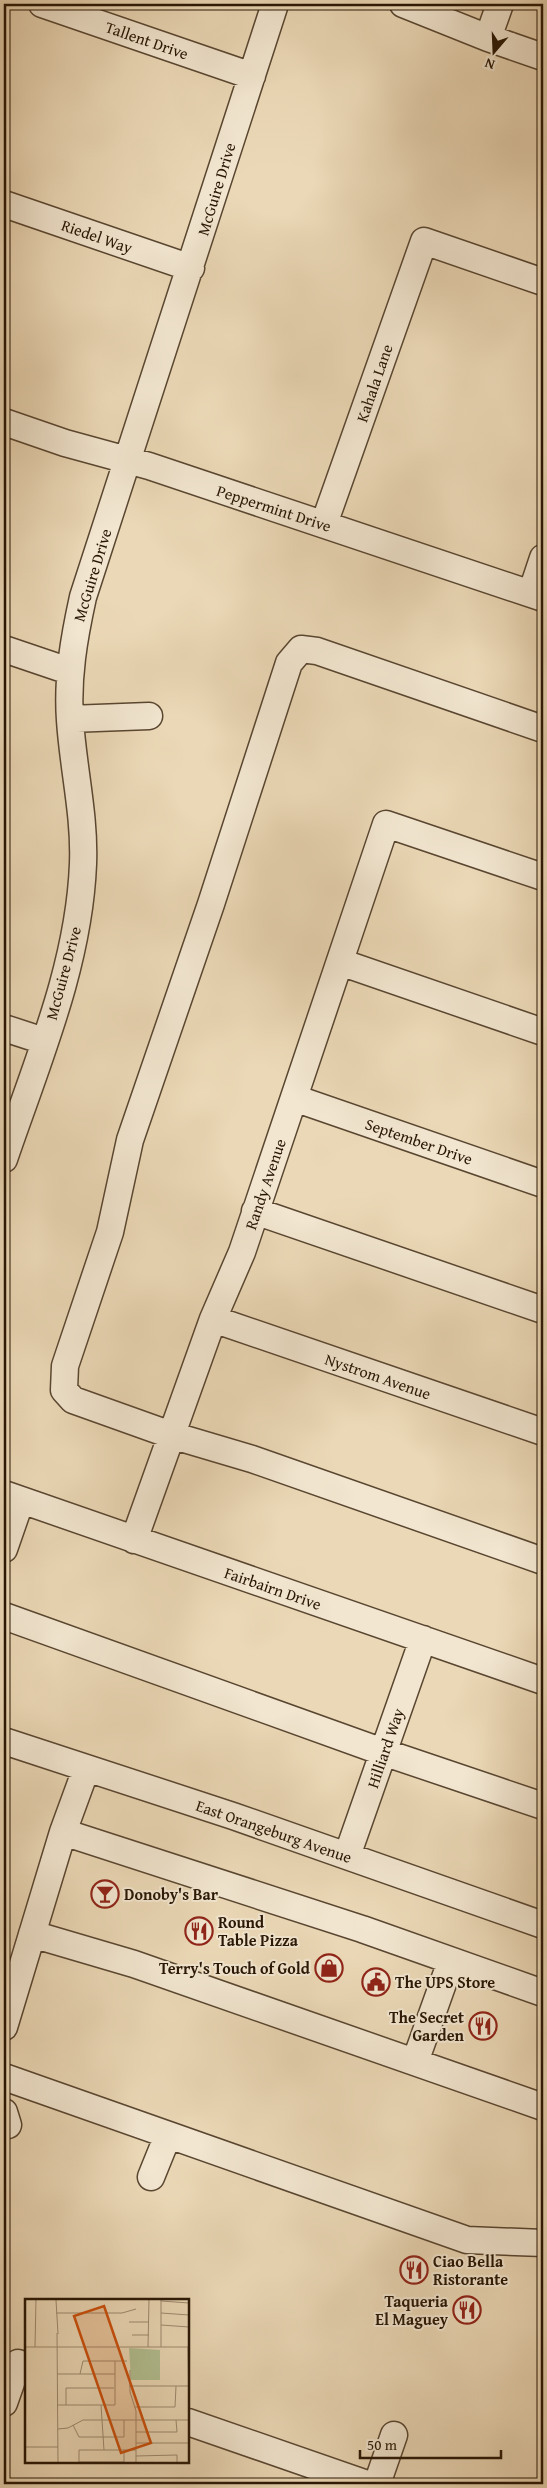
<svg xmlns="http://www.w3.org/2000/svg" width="547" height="2488" font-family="'Gentium Book Plus',serif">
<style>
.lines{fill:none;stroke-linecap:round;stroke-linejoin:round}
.minor-casing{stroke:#594631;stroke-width:29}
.minor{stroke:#f2e6d0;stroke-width:26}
.labels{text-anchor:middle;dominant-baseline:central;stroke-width:4;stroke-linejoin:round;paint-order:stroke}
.street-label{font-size:16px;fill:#281605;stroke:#f2e6d0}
.poi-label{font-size:16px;font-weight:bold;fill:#281605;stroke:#f2e6d0;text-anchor:start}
.inset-road{fill:none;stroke:#9d8a6f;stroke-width:1}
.view{fill:#cb4f0b;fill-opacity:0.15;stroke:#cb4f0b;stroke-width:2.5}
.inset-edge{fill:none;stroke:#281605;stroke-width:2.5}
</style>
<rect width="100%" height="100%" fill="#ebd8b6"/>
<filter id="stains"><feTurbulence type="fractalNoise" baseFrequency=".004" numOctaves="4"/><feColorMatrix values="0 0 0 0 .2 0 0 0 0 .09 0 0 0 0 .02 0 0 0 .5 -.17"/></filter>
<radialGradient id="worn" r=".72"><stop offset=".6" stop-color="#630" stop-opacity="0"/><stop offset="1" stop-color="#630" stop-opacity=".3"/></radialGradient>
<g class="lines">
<!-- minor casing -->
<g class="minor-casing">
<path id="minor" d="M42 4 252 76
M403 4 488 38 543 57
M488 38 500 4
M4 204 191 268
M4 422 65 443 149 466 543 598
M324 524 424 241 543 282
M531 594 543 558
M4 649 69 671
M70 719 149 716
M543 729 317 651 301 649 289 663 211 904 130 1140 110 1232 65 1366 64 1390 73 1400 171 1435 252 1459 543 1561
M340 962 543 1032
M4 1028 44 1041
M294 1098 543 1184
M4 1159C37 1062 79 966 83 864 85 815 73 768 70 720 67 678 74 638 83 597L275 4
M255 1211 543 1310
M213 1319 543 1432
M4 1494 543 1681
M134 1540 213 1319 242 1252 386 824 543 877
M4 1549 21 1500
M4 1616 383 1752 543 1806
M4 1741 233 1816 543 1925
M63 1832 362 1929 543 1993
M347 1856 423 1639
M32 1934 134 1964 543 2107
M4 2027 63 1832 86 1769
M415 2062 451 1961
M4 2077 467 2240 543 2243
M4 2112 8 2125
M151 2177 168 2135
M4 2403 18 2363
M188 2422 367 2484
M377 2484 394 2435"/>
</g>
<!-- minor -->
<use href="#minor" class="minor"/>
</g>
<!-- icons -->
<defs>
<g id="bar-ring" transform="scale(1.4375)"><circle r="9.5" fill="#f2e6d0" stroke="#8f2418" stroke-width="1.5"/><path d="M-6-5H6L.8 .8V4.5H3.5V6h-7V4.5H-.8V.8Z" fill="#8f2418"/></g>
<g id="restaurant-ring" transform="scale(1.4375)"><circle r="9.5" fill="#f2e6d0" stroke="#8f2418" stroke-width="1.5"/><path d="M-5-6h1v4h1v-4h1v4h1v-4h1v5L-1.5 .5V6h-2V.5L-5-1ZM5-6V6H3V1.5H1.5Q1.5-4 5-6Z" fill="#8f2418"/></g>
<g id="shop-ring" transform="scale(1.4375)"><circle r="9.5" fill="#f2e6d0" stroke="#8f2418" stroke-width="1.5"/><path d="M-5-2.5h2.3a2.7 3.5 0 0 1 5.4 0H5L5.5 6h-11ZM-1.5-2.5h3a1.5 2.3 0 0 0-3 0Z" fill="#8f2418"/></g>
<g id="civic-ring" transform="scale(1.4375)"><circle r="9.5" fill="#f2e6d0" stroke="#8f2418" stroke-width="1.5"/><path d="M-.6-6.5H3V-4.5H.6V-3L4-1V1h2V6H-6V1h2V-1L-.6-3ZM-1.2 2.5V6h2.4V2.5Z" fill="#8f2418"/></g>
</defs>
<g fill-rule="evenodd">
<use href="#bar-ring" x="105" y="1894"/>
<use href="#restaurant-ring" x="199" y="1931"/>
<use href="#shop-ring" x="329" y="1968"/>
<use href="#civic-ring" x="376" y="1982"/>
<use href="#restaurant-ring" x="483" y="2026"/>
<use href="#restaurant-ring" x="414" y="2270"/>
<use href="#restaurant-ring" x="467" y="2310"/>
</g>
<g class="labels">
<!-- street labels -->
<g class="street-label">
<text transform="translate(147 40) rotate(19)">Tallent Drive</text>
<text transform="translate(216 189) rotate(-73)">McGuire Drive</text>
<text transform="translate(97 236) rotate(19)">Riedel Way</text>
<text transform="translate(374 383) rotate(-71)">Kahala Lane</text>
<text transform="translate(274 508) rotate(18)">Peppermint Drive</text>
<text transform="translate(92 575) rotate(-73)">McGuire Drive</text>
<text transform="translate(63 973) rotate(-75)">McGuire Drive</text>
<text transform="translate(419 1141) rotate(19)">September Drive</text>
<text transform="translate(265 1184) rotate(-71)">Randy Avenue</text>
<text transform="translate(378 1376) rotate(19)">Nystrom Avenue</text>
<text transform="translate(273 1588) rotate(19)">Fairbairn Drive</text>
<text transform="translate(385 1748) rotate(-71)">Hilliard Way</text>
<text transform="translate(274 1831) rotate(19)">East Orangeburg Avenue</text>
</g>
<!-- poi labels -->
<g class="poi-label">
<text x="124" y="1894">Donoby's Bar</text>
<text x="218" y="1922">Round<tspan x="218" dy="18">Table Pizza</tspan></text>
<text x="310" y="1968" text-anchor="end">Terry's Touch of Gold</text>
<text x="395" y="1982">The UPS Store</text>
<text x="464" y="2017" text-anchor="end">The Secret<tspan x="464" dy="18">Garden</tspan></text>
<text x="433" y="2261">Ciao Bella<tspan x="433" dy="18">Ristorante</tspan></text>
<text x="448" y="2301" text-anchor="end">Taqueria<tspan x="448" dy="18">El Maguey</tspan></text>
</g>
</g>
<!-- overview -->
<g transform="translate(25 2299)">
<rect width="164" height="164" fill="#ebd8b6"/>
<path d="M104 49 135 51V81H106Z" fill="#b2c092"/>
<path class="inset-road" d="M136 0V48M31 1 33 35M136 2 164 4M31 14H97L111 10M136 14 164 16M104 23H124M136 26 164 28M32 34 33 164M107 36H124M0 48H164M10 48 11 0M123 48 124 0M163 48 164 110M105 71V93L111 112V164M32 75H90M55 75 58 62H102M104 87H163M32 106H90V62M41 106V89H89M76 106 79 151M110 108H150L151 87M48 126 54 138H99V121M33 130 43 129 58 121H164M111 133H152L151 121M111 144H164M0 148H33M99 151V163H54V151H111M111 157 152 156V164"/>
<path class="view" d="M79 7 126 144 96 154 49 17Z"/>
<rect width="164" height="164" class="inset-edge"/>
</g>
<!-- margin -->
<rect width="547" height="2488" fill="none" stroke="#ebd8b6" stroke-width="20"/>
<rect x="5" y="5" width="537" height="2478" fill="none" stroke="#281605" stroke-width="2.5"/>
<rect x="10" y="10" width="527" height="2468" fill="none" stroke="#281605"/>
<!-- north arrow -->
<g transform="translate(494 52) rotate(199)" stroke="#f2e6d0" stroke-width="4" paint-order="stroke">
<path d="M0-4L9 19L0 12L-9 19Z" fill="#281605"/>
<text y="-8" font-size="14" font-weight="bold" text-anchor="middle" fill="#281605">N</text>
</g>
<!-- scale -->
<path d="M360 2450v8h141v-8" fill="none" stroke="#281605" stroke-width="2.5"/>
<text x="367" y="2450" font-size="15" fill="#281605" stroke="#f2e6d0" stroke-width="4" paint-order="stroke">50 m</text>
<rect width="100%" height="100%" filter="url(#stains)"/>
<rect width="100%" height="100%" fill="url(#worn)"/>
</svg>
